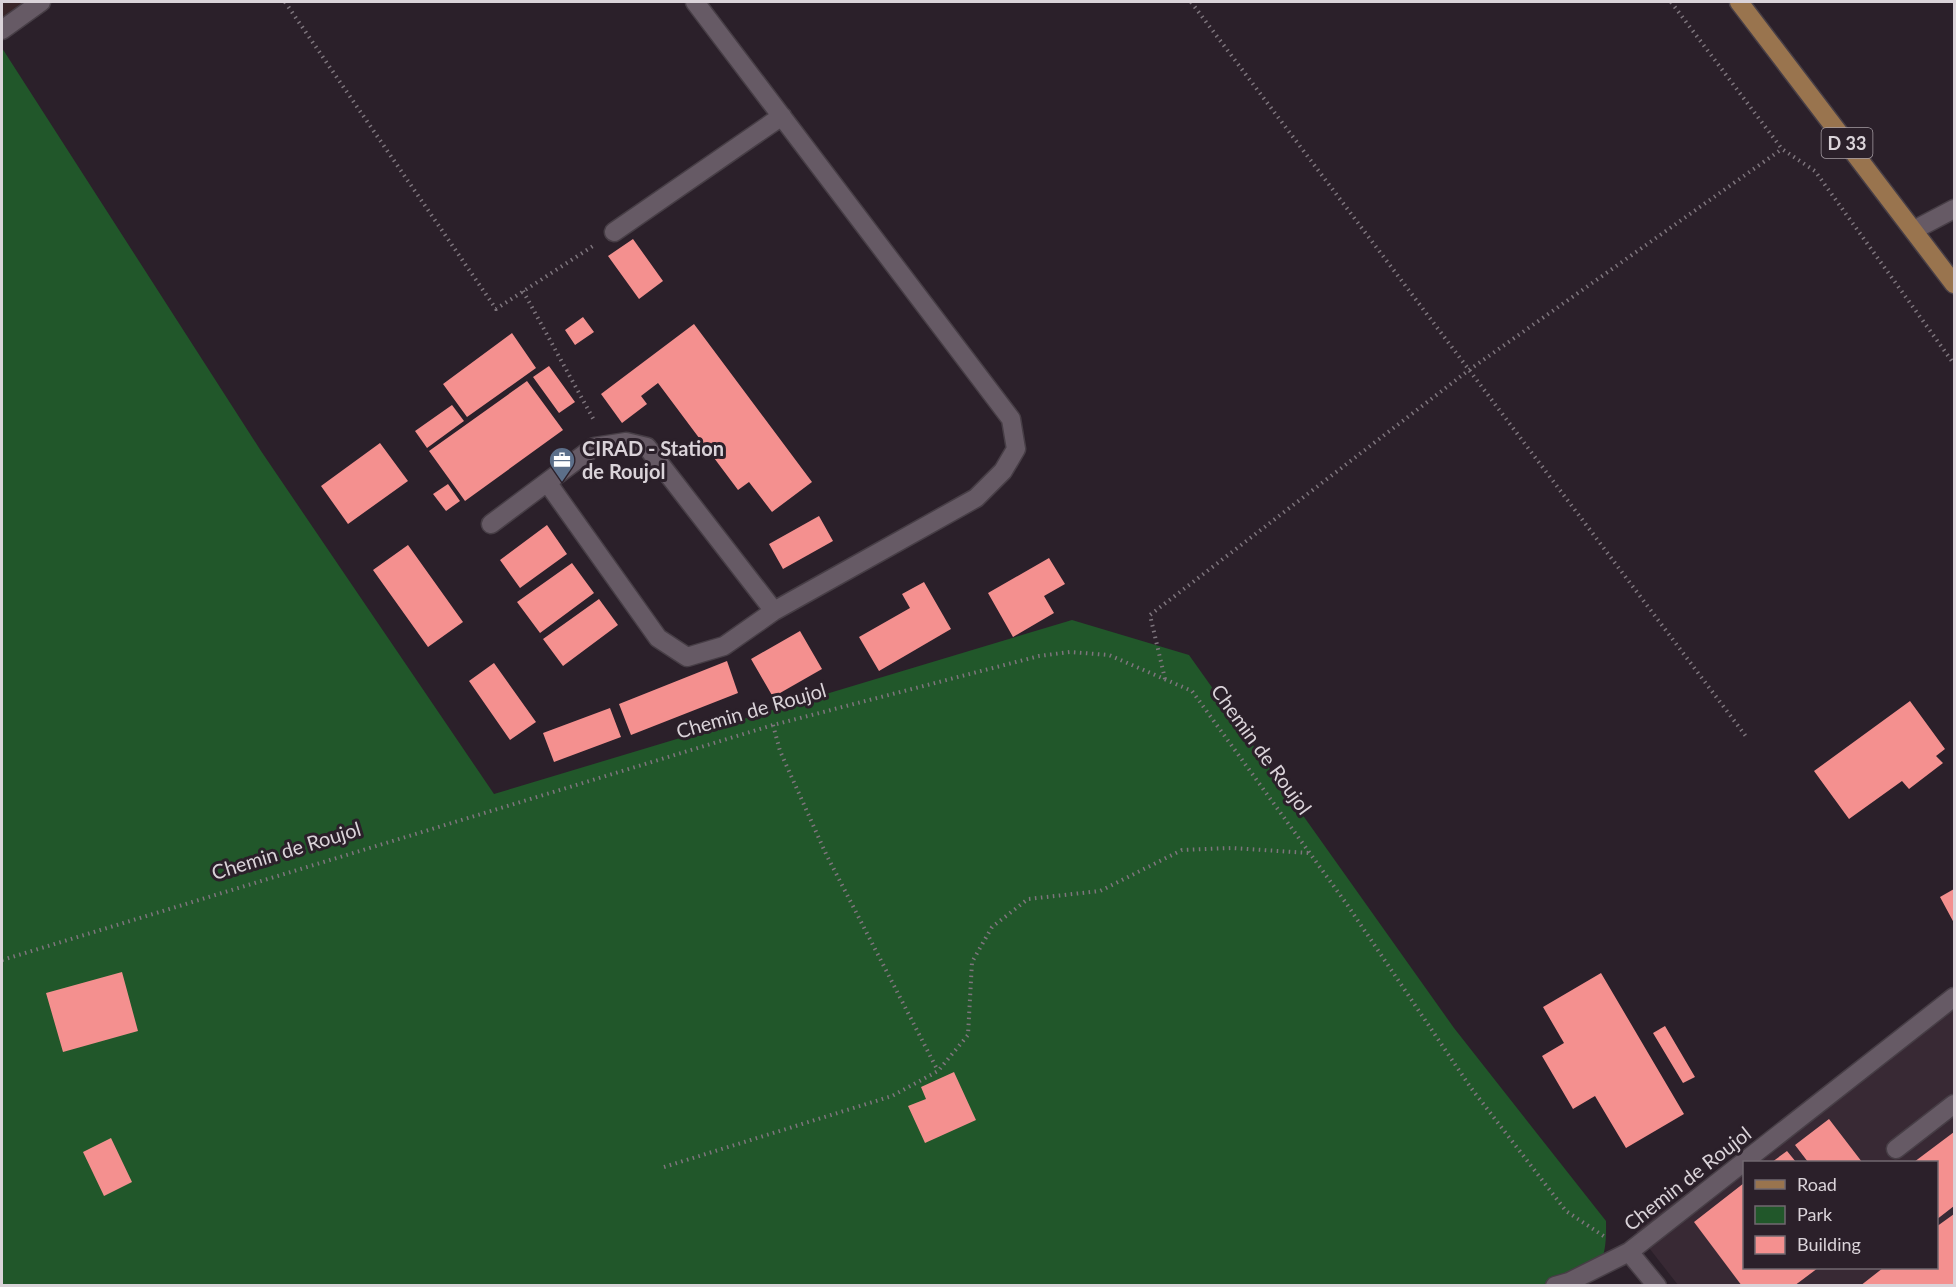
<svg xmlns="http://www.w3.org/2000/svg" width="1956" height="1287" font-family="Lato,sans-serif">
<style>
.industrial{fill:#382934;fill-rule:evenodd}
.education{fill:#392529}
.green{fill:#21572a}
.building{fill:#f4908f}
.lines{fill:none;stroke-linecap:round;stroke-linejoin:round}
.minor-casing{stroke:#473e46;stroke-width:21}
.major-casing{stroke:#473e46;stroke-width:21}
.path{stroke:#7e757d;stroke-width:4;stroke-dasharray:1.5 4.5;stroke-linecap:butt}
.minor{stroke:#665a65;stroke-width:18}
.major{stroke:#99744e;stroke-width:18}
.labels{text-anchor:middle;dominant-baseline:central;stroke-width:6;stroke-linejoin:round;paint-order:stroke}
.shield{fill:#2b202a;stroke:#a69da4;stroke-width:1.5}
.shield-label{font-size:18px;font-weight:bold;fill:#dad3d9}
.poi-label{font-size:20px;font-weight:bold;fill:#dad3d9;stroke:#2b202a;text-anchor:start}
.street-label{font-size:20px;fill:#dad3d9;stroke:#2b202a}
</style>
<rect width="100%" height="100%" fill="#2b202a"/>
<!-- industrial -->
<path class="industrial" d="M1954 1004V1285H1678L1635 1230ZM1744 1162H1936V1268H1744Z"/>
<!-- education -->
<path class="education" d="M2 2H41L2 30Z"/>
<!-- green -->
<path class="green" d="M2 48 261 451 494 794 1072 620 1189 655 1454 1028 1606 1221C1607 1273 1597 1267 1554 1286L2 1285Z"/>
<!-- building -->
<path class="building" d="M633 239 663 281 639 299 608 256Z
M583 317 594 332 575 345 565 330Z
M694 324 812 482 772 512 749 482 738 490 658 383 641 396 647 404 622 423 601 394Z
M512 333 536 368 467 417 443 384Z
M549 366 575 402 559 413 533 377Z
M527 381 563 430 465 501 429 451Z
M452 405 464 421 427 448 415 431Z
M380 443 408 481 348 524 321 486Z
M448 484 460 501 446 511 433 494Z
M819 516 833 541 783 569 769 544Z
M547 525 567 554 520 588 500 560Z
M408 545 463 622 428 647 373 570Z
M1049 558 1065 584 1044 596 1054 613 1013 637 988 593Z
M572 563 594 593 540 633 517 602Z
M924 582 951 629 879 671 859 637 910 608 902 594Z
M599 599 618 625 563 666 543 639Z
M800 631 822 669 773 697 751 659Z
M727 661 738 693 631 735 619 704Z
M494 663 536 722 510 740 469 681Z
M1910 701 1945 749 1936 756 1943 763 1909 789 1902 781 1849 819 1814 771Z
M610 708 621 737 554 762 543 733Z
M1954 889V923L1940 897Z
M122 972 138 1031 63 1052 46 993Z
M1601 973 1684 1114 1626 1148 1595 1096 1573 1109 1542 1056 1564 1043 1543 1007Z
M1665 1026 1695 1077 1683 1083 1653 1033Z
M954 1072 976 1120 925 1143 908 1106 926 1099 921 1087Z
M1829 1119 1862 1162H1808L1795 1145Z
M1954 1132V1206L1936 1220V1162H1914Z
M111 1138 132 1182 104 1196 83 1152Z
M1787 1151 1796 1162H1772Z
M1744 1183V1268H1818L1794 1286H1742L1694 1222Z
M1954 1214V1286H1860L1883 1268H1936V1227Z"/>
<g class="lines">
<!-- minor casing -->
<g class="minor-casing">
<path id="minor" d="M2 30 41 2
M1914 230 1954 209
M614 232 782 116
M547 482 658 638 687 657 724 646 774 611
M491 524 594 447 626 442 647 447 774 611 976 498 1003 471 1016 449 1011 419 695 2
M1896 1149 1954 1104
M1629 1252 1657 1286
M1555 1286 1569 1282 1629 1252 1954 997"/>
</g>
<!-- major casing -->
<g class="major-casing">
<path id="major" d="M1739 2 1954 284"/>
</g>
<!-- path -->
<path class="path" d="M285 2 496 309 593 246
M1191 2 1748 739
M1671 2 1782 149 1815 171 1954 364
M523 291 595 422
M1165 679 1150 615 1469 370 1782 149
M773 725 780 751 826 854 938 1071
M2 960 773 725 1039 656 1070 652 1109 655 1192 691 1346 903 1471 1088 1566 1211 1605 1237
M664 1167 892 1096 938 1071 968 1035 972 962 992 927 1028 899 1100 891 1182 850 1232 848 1309 853"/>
<!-- minor -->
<use href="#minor" class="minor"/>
<!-- major -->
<use href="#major" class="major"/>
</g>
<!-- icons -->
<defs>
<g id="office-pin" transform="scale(1.35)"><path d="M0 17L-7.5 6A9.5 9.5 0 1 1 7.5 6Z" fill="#5c6f8a" stroke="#2b202a"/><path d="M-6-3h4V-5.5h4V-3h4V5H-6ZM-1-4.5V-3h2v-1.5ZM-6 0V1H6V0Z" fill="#fff"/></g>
</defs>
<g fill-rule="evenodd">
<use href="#office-pin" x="562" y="460"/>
</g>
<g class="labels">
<!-- shield labels -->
<rect class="shield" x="1821.5" y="128" width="51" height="30" rx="4.5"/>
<g class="shield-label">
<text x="1847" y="143">D 33</text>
</g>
<!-- poi labels -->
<g class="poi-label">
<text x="582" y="448">CIRAD - Station<tspan x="582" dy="23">de Roujol</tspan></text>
</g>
<!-- street labels -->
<g class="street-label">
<text transform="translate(751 710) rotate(-16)">Chemin de Roujol</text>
<text transform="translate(1262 749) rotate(54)">Chemin de Roujol</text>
<text transform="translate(286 850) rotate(-17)">Chemin de Roujol</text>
<text transform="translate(1687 1178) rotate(-38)">Chemin de Roujol</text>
</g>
</g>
<!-- border -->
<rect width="1956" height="1287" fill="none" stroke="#dad3d9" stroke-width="6"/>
<!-- legend -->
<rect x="1743" y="1161" width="195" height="108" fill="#2b202a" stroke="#716870" stroke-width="1.5"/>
<rect x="1755" y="1180" width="30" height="9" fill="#99744e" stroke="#716870" stroke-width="1.5"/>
<text x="1797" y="1191" font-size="18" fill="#dad3d9">Road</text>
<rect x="1755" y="1206" width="30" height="18" fill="#21572a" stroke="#716870" stroke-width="1.5"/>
<text x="1797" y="1221" font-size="18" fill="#dad3d9">Park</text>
<rect x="1755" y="1236" width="30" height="18" fill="#f4908f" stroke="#716870" stroke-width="1.5"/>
<text x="1797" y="1251" font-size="18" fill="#dad3d9">Building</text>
</svg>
